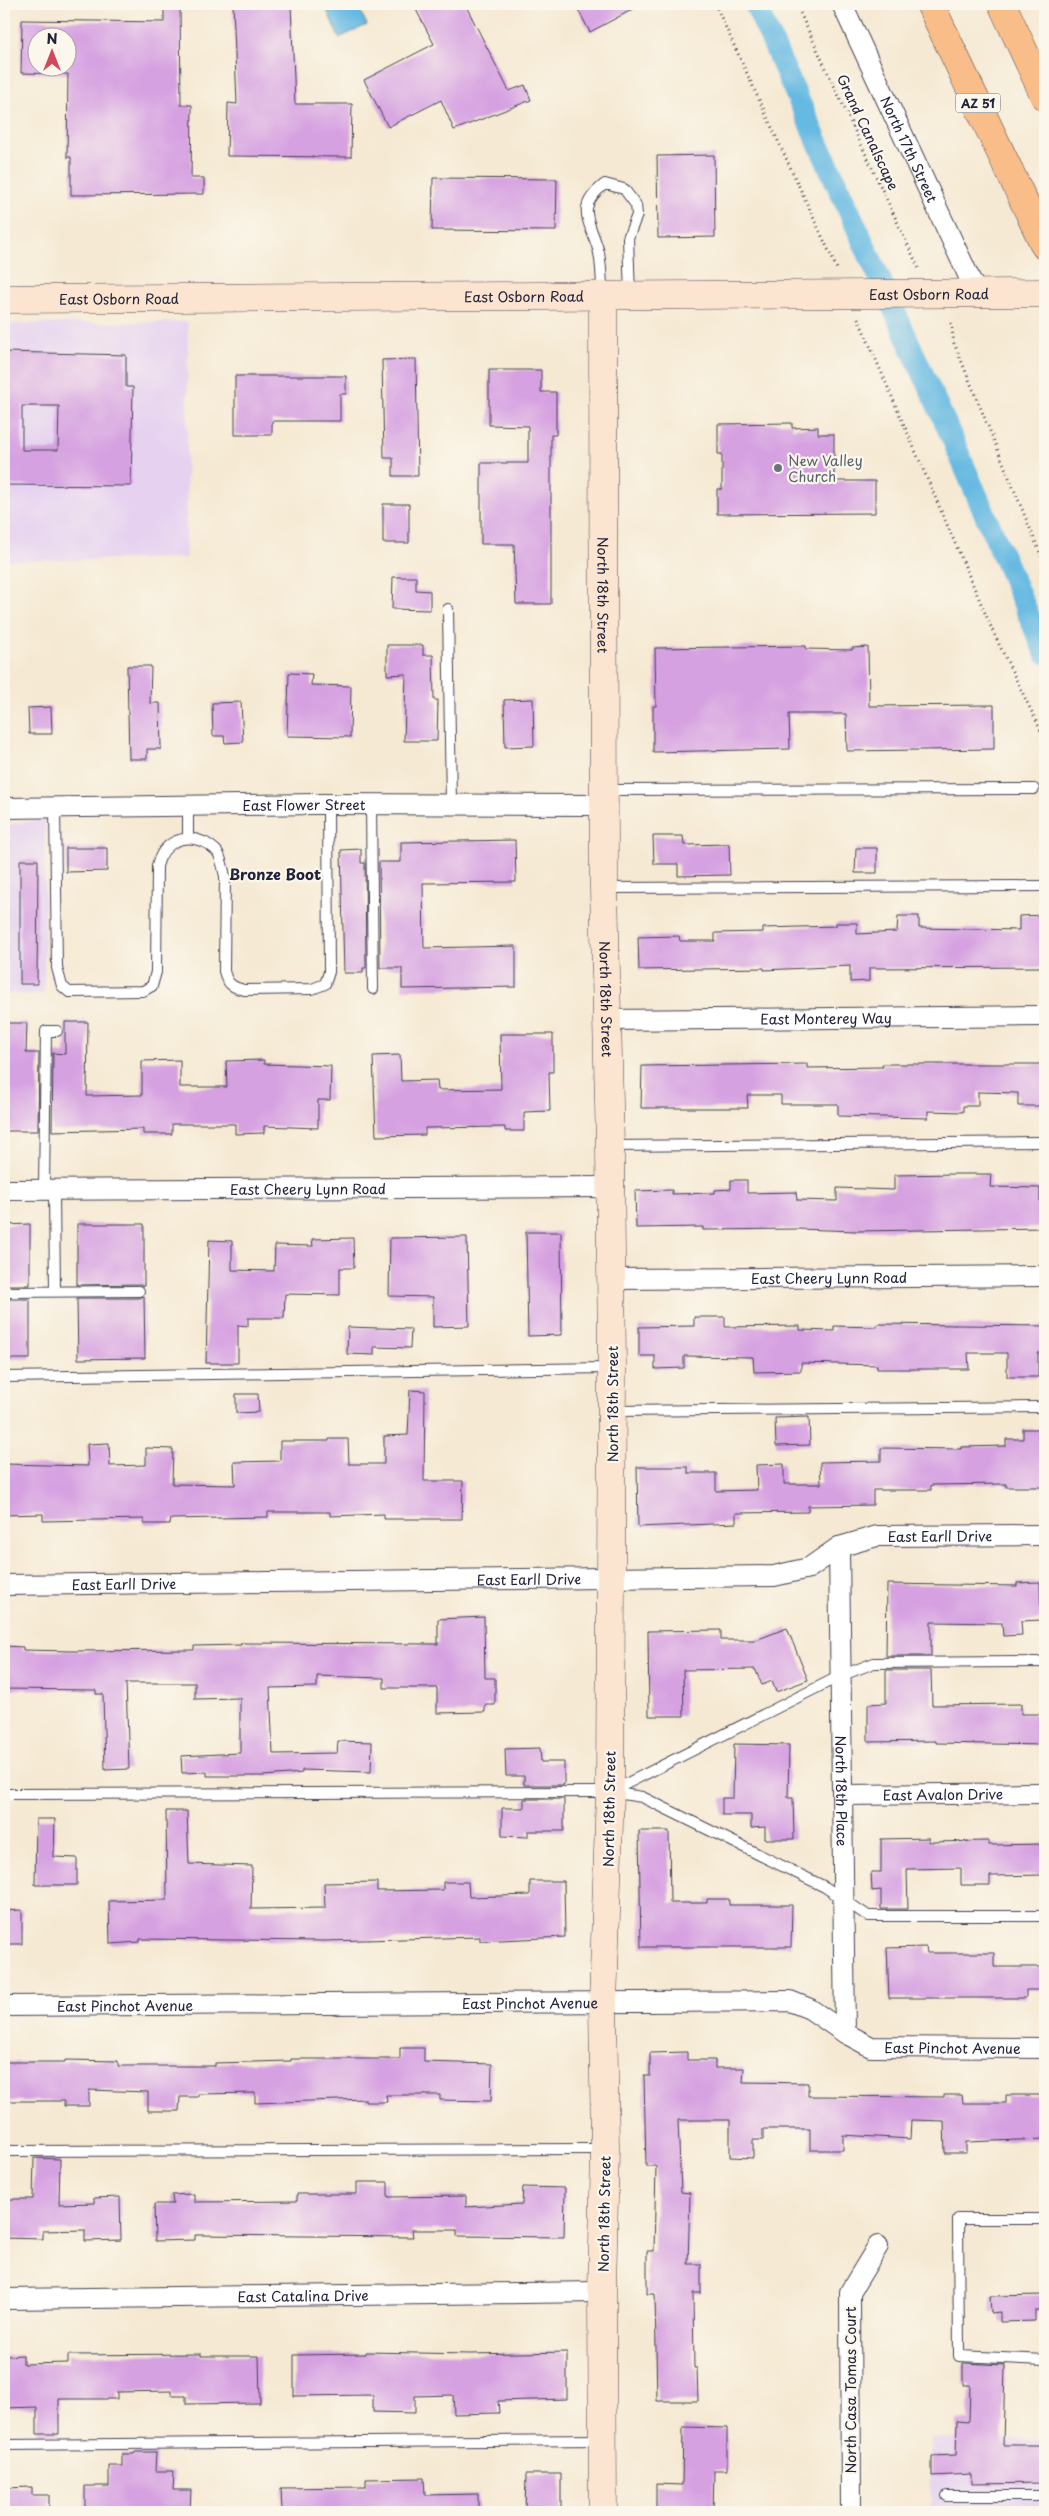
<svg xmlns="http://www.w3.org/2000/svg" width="1049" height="2516" font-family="'Playpen Sans',sans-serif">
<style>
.built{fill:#e6d2f0}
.water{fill:#66bae2;stroke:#446e8e}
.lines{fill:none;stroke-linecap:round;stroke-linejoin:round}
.canal{stroke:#66bae2;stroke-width:22}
.building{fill:#d6a1e1;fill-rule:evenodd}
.lane-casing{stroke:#424052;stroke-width:12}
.street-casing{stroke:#424052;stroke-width:22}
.secondary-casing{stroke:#424052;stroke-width:29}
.highway-casing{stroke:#424052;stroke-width:29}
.path{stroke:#424052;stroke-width:3;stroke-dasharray:1 4;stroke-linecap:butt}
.lane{stroke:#fff;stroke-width:10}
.street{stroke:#fff;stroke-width:20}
.secondary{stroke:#fce5d0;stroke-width:28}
.highway{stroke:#f8bd89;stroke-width:28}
.worship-dot{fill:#6b7280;stroke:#fbf7ec;stroke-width:2}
.labels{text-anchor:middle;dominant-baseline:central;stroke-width:4.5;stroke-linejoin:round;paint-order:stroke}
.shield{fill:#fbf7ec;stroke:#636270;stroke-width:1}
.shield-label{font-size:12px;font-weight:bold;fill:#22223b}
.street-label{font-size:14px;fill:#22223b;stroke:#fbf7ec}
.worship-label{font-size:14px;fill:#5b616d;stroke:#fbf7ec;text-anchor:start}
.neighbourhood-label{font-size:15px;font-weight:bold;fill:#22223b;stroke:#fbf7ec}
</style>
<rect width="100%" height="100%" fill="#fbf7ec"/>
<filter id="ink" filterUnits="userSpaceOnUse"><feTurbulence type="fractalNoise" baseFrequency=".02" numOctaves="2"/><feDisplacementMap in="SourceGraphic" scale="10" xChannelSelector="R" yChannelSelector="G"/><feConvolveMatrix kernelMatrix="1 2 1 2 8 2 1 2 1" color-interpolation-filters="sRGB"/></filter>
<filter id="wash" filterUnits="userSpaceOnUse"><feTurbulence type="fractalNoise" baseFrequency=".0096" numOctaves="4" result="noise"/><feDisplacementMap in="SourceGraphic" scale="20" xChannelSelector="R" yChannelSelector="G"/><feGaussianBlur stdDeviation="1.12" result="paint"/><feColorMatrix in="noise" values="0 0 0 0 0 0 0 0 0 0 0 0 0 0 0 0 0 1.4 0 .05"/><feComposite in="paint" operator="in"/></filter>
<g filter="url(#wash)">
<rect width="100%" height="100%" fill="#f5e9d3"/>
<!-- built -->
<path class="built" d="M188 322 186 558 4 561V324Z
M45 820 44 994H4V825Z
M930 2438 1045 2439V2512H931Z"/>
<!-- water -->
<path class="water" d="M340 4H357L367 25 339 38 327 10Z"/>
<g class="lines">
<!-- canal -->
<path class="canal" d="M755 4 945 422 1045 653"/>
</g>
<g id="blocks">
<!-- building -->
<path class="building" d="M164 4H180L181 105H192L191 178H204V194L71 195V157H67L68 74 21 73 22 20 164 22ZM38 38H68V68H38Z
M233 4H291L295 104H352L351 157 227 156 228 103 237 104Z
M413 4H465L509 91 525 85 531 100 454 130 441 100 388 127 364 80 434 44Z
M575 4H643L590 32Z
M714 155 715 237 658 238 657 156Z
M433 178 557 179 556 231 432 230Z
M4 352 126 355V387H133L131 486 4 485ZM22 406H59L58 450H22Z
M416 359 418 476H393V458H384L382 360Z
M489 370H541V392H556V435H551V604H516L514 544H481V463H528V426L489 425Z
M235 376H346V394H340V421H272V435H235Z
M792 423V428L818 427V434H834V481H875V513L717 514V489H722V454H718V424Z
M383 504H409V543H383Z
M393 577H416V590L430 591V610L392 609Z
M387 645H423V655H433L434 700H438L437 741H404L406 674 387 675Z
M806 646V649L852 650V648L868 647 869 706 994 705V749L847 751 846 714H789L790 749 653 752V706H656L655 648Z
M127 666H151L150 703H160L161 749H147V759H129Z
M289 673 312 674 311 685 351 686 350 737 287 736Z
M533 699 534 746 505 747 504 700Z
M241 702 243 742 225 743 224 736H213L212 703Z
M51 707 52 734H29L28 708Z
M653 836H683L684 845 729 844 730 875 678 876V864H654Z
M515 840 516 882 423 883 424 948 516 946V987L402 989V968H380L379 862H401V842Z
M66 848H107V871L66 872Z
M856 848H877V873H855Z
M361 849V863H365L366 968H363V973H344L341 850Z
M20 860H38L37 984H20Z
M1045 915V967L869 968V981L850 982V966L764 970V968L639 970 638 937 679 936 680 941H715V933L763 932V928L836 926V923H857V934L897 932 898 916H919V928L1019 930V916Z
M65 1022H88L87 1096 142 1095V1061L180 1060V1087H227L226 1061 264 1060V1064L331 1066 330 1100H318V1128L264 1126V1133L235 1134V1124H172V1134H143V1129L52 1131 53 1053 65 1054Z
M4 1023H27L26 1053H39L38 1131H4Z
M500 1034H553V1072H549L550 1111 524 1112V1131H505V1127L425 1128V1135L376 1136 373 1056 400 1055 401 1081 437 1080 438 1090 501 1089Z
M807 1064V1068L883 1067 882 1064H1045V1106H1018V1093L978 1092V1106H963V1112L928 1111V1118L838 1116V1104H781V1095H747L748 1108H641L642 1066Z
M958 1174H991L990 1187 1040 1188V1201H1045V1228L857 1231 797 1229 703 1230V1227L636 1228 635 1191 672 1190V1194L715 1193V1190L731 1189V1180H747V1193L796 1192 797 1200 837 1201V1188L894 1190V1175Z
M30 1224V1285H4V1225Z
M77 1224H144V1286L139 1284 77 1285Z
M526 1232H561L562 1335 528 1336Z
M467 1237 469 1326 433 1327V1297L389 1296 390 1238Z
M353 1238 354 1268H340V1295L285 1294 284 1318H248V1326L238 1325V1363H206L209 1240 232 1241V1270L274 1271 275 1245 313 1246 312 1239Z
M144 1296 145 1358 78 1359 77 1298H139Z
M4 1299H30V1359H4Z
M694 1317H725V1327L800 1326V1330L834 1331V1326L877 1327V1324L1045 1326V1353H1038V1377H1007V1353H968L969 1369H877V1365L801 1363V1371L754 1372 753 1357 684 1356V1368L655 1369V1356H639V1327L694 1326Z
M348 1327 411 1329 410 1348 374 1347V1355L347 1354Z
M410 1390 425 1391 424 1481H463L462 1519H384V1514L330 1516V1512H268V1517L171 1519 170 1524H144V1519L43 1521V1514L4 1515V1464L88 1466 87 1444 109 1443 110 1466 146 1465V1448L173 1449 172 1484 235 1485 234 1462 280 1461V1441H329V1439H348L349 1464H384V1436L408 1435Z
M236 1394H258L259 1412 236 1413Z
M809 1417 810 1445 776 1446 775 1418Z
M1023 1429H1045V1487H1006V1484L931 1485V1490H873V1505L808 1506V1512L736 1513V1523L638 1527 637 1467H688V1473H716V1491L757 1490 756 1465 784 1464V1484H821L820 1462 881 1461V1448L961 1449V1447L1006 1446V1439H1023Z
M1040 1582 1041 1620 1021 1621 1022 1635 1003 1636 1002 1623 931 1622V1656H886L887 1584 1017 1586V1583Z
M484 1617 485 1678H495V1705H485V1712L437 1713V1688H384V1678L317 1676V1687L270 1688 273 1754 337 1753 338 1741 372 1742 371 1772 302 1770V1773L263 1776H207V1772L182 1773 181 1756 240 1753V1698L195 1699V1683H126L129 1769 105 1770 103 1694H96V1690L4 1689V1646L23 1647V1650L71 1651 194 1650V1646L241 1645V1643L438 1644V1619Z
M787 1628 808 1680 776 1692 772 1681 762 1685 755 1669 683 1670 684 1716H649L648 1631 721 1630V1640H756Z
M886 1670H931L932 1705 1021 1704V1714H1045V1745L936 1743V1741L868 1742V1704L886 1703Z
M734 1744 789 1745 788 1798H793L794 1839H765V1827L751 1828V1815H722V1798H733Z
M540 1748 541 1762H564V1785H524V1776H506L505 1749Z
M524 1799H564V1831H528V1837L502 1836V1808H524Z
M166 1811H187L189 1864 252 1866 251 1909 325 1908 324 1883 377 1882V1891L443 1890V1882H468L469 1897 530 1895V1881H564L565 1937 480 1941V1937L325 1941 140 1939V1942L110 1944 109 1901 167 1900Z
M36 1819H55L54 1857 77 1858V1885H35Z
M639 1831H669L670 1903H707V1899H729V1905H792L791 1947H641Z
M929 1838V1842L989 1841V1845L1045 1844V1875L990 1876V1885H961V1868L907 1869 908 1909H881V1890L872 1891 871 1872H881V1839Z
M22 1910V1944H4V1911Z
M926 1947 927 1953H994V1967H1045V1990H1026V1998H889L887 1948Z
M400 2048H424V2062L492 2064 491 2101 440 2100V2095H386L387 2102H365V2099L255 2103V2093L198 2094V2097H180L179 2111H148V2092L89 2090V2106H64V2101H4V2062H65V2060L118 2061V2066H215V2063L291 2061V2059H400Z
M687 2052V2060H715V2068H744L743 2082 808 2083V2096L944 2097V2095H962L963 2103H1006V2095H1045V2139L966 2142V2153H945L944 2121 911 2120 910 2139 843 2135V2150H810V2129H763V2140H753V2158L730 2157V2120H678L681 2192 690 2193 688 2264H701V2293H693L694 2368H697L698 2401H657L655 2294H647V2251H654L656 2166H646L644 2076H650V2053Z
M34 2158 60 2159 59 2204 94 2203V2198L120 2197 121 2240 85 2241V2230L43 2231V2239L4 2238V2199H33Z
M357 2182H388V2197L466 2196V2207L522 2204 523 2187 565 2188 564 2237 457 2236V2230H412L413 2237 195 2235V2240L155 2241 154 2204H173L172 2195 194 2194V2202L297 2201V2194H357Z
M1045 2295V2311H1035V2321L1000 2322V2312L991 2313 990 2296Z
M366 2352 470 2354 567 2352V2399L498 2401 499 2413 454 2414 453 2395 415 2396V2413L373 2412V2395L294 2396V2355L366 2354Z
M201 2354V2356H259L260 2403 186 2404V2396H172V2391L117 2392V2399H59V2434H37V2407L4 2408V2356L23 2355V2364L68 2363V2355Z
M963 2363 1005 2365 1003 2445H1045V2483L972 2484V2474L932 2476V2456L956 2455 957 2420 969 2421 970 2385H963Z
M683 2427 727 2428V2470H714L713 2512H656V2484L682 2485Z
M135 2452H156L155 2471H174L173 2490H191L190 2512H85V2486H109V2466H122V2454H134Z
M526 2474H561V2512H525Z
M424 2478 425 2495 478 2494V2512H282L281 2488 366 2487V2479Z
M32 2487V2495H49V2512H4V2488Z"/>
</g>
</g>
<g filter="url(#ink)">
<use href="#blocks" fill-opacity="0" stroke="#424052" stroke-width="1"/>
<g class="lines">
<!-- lane casing -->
<g class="lane-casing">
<path id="lane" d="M603 296C601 281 602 263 598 249 589 219 575 207 605 184L624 189 636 205 637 215 628 238 630 295
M448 609 451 804
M604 790 1034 789
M371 804 373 989
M55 807 57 968 62 986 69 992 143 991 152 986 156 972 157 866C163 842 184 832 206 843 210 846 216 849 218 853 222 860 223 869 225 876L224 971C227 983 231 987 244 990L312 989 325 984 329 972 328 804
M188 837V805
M605 888 1045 886
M611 1146 1045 1142
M44 1190 46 1031H57
M54 1190 55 1291
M4 1292 139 1291
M4 1377 610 1368
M614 1411 1045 1407
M1045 1662 874 1663 840 1676 610 1792 642 1797 825 1887 868 1916H1045
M4 1794 608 1792
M4 2151 603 2149
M1045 2219H958L959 2356 1045 2360
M4 2445 602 2440
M947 2496H1045"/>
</g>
<!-- street casing -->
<g class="street-casing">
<g id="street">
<path id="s1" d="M842 4 977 294"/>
<path id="s2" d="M4 808 317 804 603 805"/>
<path id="s3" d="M607 1020 1045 1016"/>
<path id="s4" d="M4 1190 611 1187"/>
<path id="s5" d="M611 1279 1045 1276"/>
<path id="s6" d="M839 1547 845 2033"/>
<path id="s7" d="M4 1585 774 1576 809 1568 839 1547 877 1536 1045 1535"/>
<path id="s8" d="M842 1795 1045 1793"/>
<path id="s9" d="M4 2006 790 2001 810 2009 845 2033 871 2047 1045 2048"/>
<path id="s10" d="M4 2299 602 2292"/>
<path d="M851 2512 850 2292 878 2246"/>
</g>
</g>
<!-- secondary casing -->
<g class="secondary-casing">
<g id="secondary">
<path id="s11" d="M603 297 604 888 610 1146 612 1368 610 1792 603 2002 605 2149 602 2292 603 2512"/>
<path id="s12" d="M4 299 1045 293"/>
</g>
</g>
<!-- highway casing -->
<g class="highway-casing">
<path id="highway" d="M930 4 1045 246
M1002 4 1045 97"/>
</g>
<!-- path -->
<path class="path" d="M715 4 838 271
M796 4 919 269
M858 318 995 636 1045 739
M951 323 954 343 1045 565"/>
<!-- lane -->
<use href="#lane" class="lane"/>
<!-- street -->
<use href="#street" class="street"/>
<!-- secondary -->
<use href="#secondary" class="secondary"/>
<!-- highway -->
<use href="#highway" class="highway"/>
</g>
</g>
<!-- markers -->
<circle class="worship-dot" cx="778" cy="468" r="5"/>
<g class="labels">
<!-- shield labels -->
<rect class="shield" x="955.5" y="93.5" width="45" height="19" rx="4"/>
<g class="shield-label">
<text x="978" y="103">AZ 51</text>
</g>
<!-- street labels -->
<g class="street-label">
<text transform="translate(868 132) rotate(65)">Grand Canalscape</text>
<text stroke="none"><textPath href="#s1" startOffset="160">North 17th Street</textPath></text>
<text stroke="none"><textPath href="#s12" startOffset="925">East Osborn Road</textPath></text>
<text stroke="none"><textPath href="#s12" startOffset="520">East Osborn Road</textPath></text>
<text stroke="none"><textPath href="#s12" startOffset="115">East Osborn Road</textPath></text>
<text stroke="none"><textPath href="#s11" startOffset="298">North 18th Street</textPath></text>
<text stroke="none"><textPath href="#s2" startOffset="300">East Flower Street</textPath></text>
<text stroke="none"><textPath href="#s11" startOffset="702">North 18th Street</textPath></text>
<text stroke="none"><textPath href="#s3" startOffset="219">East Monterey Way</textPath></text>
<text stroke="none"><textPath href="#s4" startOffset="304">East Cheery Lynn Road</textPath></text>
<text stroke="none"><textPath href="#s5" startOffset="218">East Cheery Lynn Road</textPath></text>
<text transform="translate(612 1404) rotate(-90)">North 18th Street</text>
<text stroke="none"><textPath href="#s7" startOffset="945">East Earll Drive</textPath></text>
<text stroke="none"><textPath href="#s7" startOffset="525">East Earll Drive</textPath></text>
<text stroke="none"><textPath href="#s7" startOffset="120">East Earll Drive</textPath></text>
<text stroke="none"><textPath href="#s6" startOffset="244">North 18th Place</textPath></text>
<text stroke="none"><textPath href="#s8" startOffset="101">East Avalon Drive</textPath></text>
<text transform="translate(609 1809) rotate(-89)">North 18th Street</text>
<text stroke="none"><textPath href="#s9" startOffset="526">East Pinchot Avenue</textPath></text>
<text stroke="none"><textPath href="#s9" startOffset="121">East Pinchot Avenue</textPath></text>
<text stroke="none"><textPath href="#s9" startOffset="961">East Pinchot Avenue</textPath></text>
<text transform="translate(604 2214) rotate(-89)">North 18th Street</text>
<text stroke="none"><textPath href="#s10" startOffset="299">East Catalina Drive</textPath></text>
<text transform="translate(850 2390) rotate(-90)">North Casa Tomas Court</text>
</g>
<!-- worship labels -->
<g class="worship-label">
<text x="788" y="460">New Valley<tspan x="788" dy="16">Church</tspan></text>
</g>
<!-- neighbourhood labels -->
<g class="neighbourhood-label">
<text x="275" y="873">Bronze Boot</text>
</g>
</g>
<!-- margin -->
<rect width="1049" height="2516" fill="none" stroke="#fbf7ec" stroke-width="20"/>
<!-- north arrow -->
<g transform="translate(52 52)"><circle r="24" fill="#fbf7ec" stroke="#a4a2a5"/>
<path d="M0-4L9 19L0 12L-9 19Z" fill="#d1495b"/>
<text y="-8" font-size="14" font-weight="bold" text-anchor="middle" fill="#22223b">N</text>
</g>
</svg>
